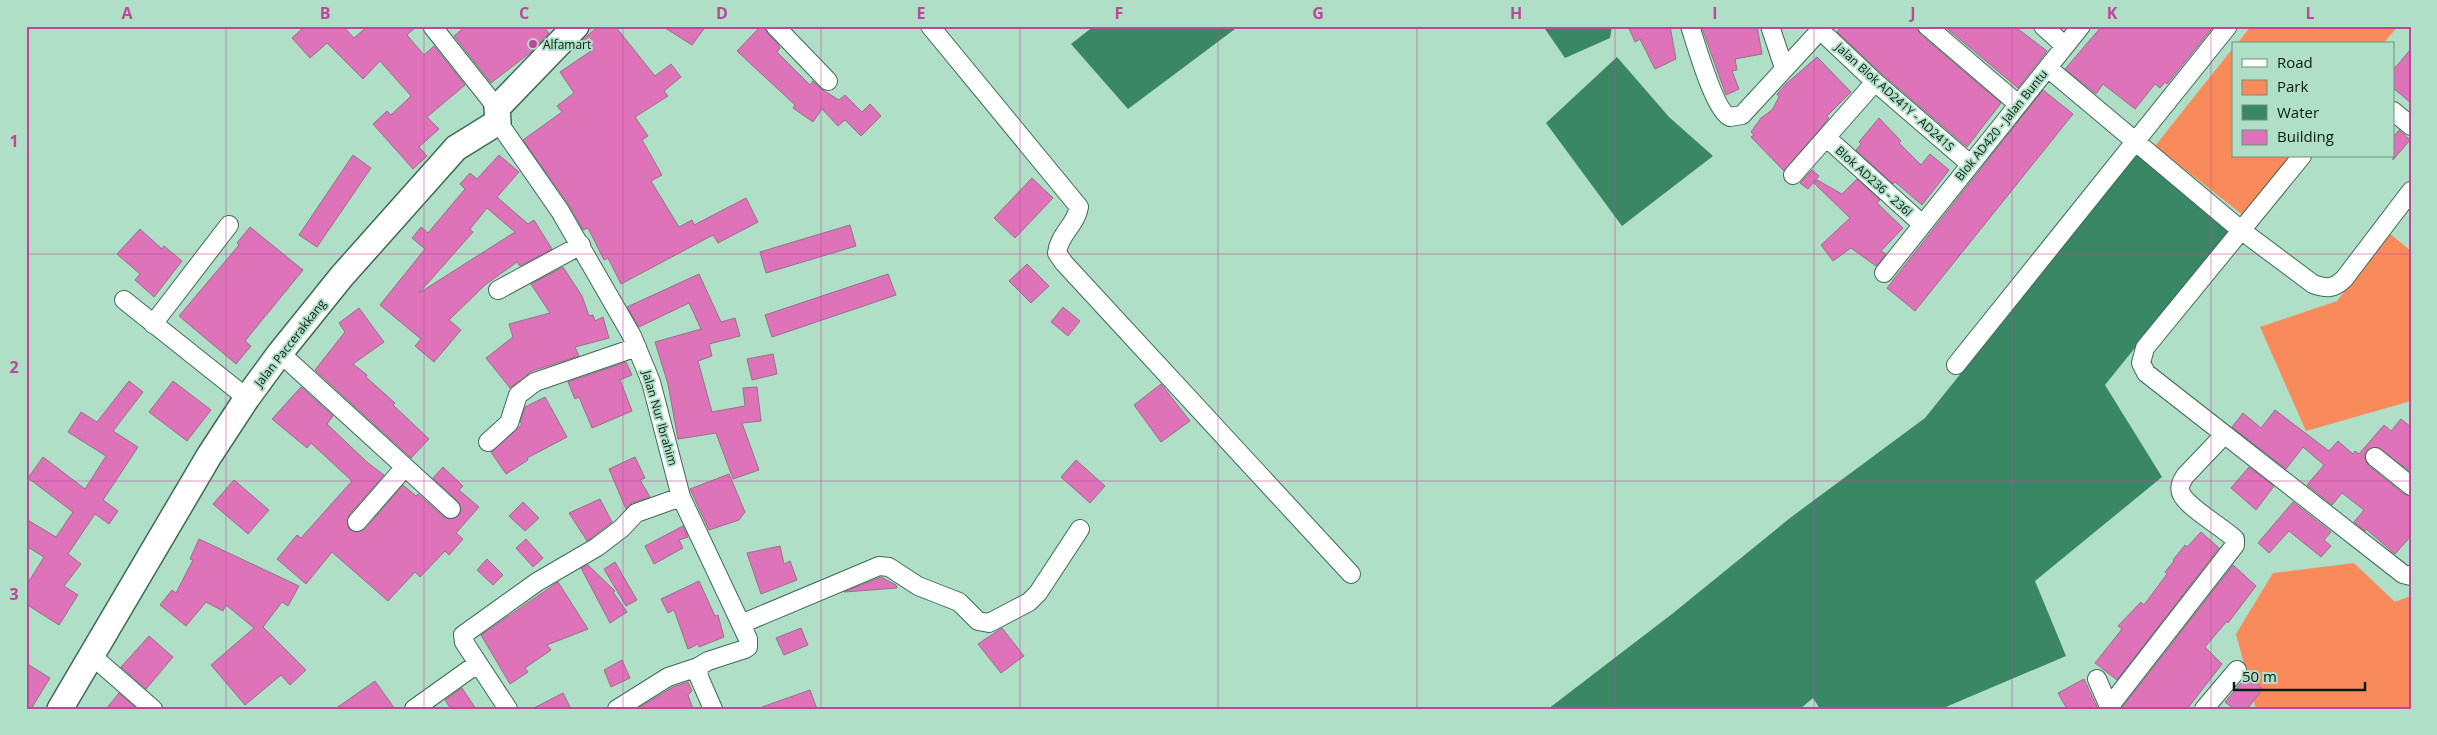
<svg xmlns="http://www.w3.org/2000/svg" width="2437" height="735" font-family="'Open Sans',sans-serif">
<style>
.green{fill:#f98a5c}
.water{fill:#398765}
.building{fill:#df73b9;stroke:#987088;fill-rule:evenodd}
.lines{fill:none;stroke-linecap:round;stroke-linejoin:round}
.street-casing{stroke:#3e6a55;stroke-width:20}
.secondary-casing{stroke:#3e6a55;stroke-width:28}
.street{stroke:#fff;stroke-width:18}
.secondary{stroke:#fff;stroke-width:25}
.grid{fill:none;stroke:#c04699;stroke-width:1;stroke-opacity:0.55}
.poi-dot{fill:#c04699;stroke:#afdfc6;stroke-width:2}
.labels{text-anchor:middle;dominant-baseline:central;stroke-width:4;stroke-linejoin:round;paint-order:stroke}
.poi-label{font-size:12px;fill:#0a1c14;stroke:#afdfc6;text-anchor:start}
.street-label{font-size:12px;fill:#0a1c14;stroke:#afdfc6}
.neatline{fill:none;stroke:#c04699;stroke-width:2}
.grid-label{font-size:16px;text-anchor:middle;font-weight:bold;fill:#c04699}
</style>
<rect width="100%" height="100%" fill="#afdfc6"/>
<!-- green -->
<path class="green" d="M2251 26H2398L2383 44H2237Z
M2233 48V156H2292L2244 216 2155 146Z
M2389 233 2411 251V401L2306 431 2260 327 2337 301Z
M2354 563 2395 602 2411 596V709H2256L2236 634 2273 573Z"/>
<!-- water -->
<path class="water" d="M1094 26H1239L1128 109 1071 44Z
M1543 26H1612L1610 38 1565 58Z
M1617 57 1669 117 1713 156 1622 226 1546 123Z
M2138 153 2229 231 2105 385 2162 477 2035 581 2066 656 1941 709H1820L1813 698 1800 709H1548L1672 614 1790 518 1925 418Z"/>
<!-- building -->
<path class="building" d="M305 26H343L354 38 368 26H417L407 35 424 55 434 46 465 85 427 117 439 129 419 147 427 156 413 169 373 124 387 111 391 115 411 96 380 61 363 79 327 43 310 58 292 38Z
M466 26H543L549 33 531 52 491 83 454 36Z
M599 26H615L655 76 671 64 681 77 664 91 668 96 635 117 648 136 642 140 662 175 651 181 679 227 692 220 694 225 746 198 758 222 718 243 713 235 621 284 608 258 604 260 588 228 583 230 569 205 523 140 562 112 557 106 574 93 560 72 591 51 582 40Z
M662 26H706L692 45Z
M761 26H765L767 33 777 43 780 48 777 52 810 85 813 81 821 89 839 100 845 95 862 112 870 104 881 116 861 136 845 120 838 126 822 109 813 122 793 108 795 105 737 51Z
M1628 26H1670L1676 59 1655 69 1640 39 1635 42Z
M1709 26H1757L1762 54 1735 59 1737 70 1732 71 1739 89 1726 95 1702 28Z
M1842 26H1917L1920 34 2001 103 1967 147 1882 74 1837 32Z
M1944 26H2014L2047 51 2018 88Z
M2102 26H2214L2167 84 2165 82 2160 88 2155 84 2135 109 2103 84 2096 94 2065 69Z
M2411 49V103L2393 88V70Z
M1817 57 1851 92 1827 116 1829 118 1784 171 1751 137 1754 135 1751 132 1761 118 1772 110 1779 97 1777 94 1786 84Z
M2043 90 2073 114 1915 311 1887 288Z
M1879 118 1901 141 1899 143 1921 165 1930 154 1949 170 1922 205 1895 182 1893 184 1856 150 1861 144 1859 142Z
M2399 130 2410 140 2393 160V137Z
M353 155 371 168 317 247 299 235Z
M499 155 519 172 497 197 528 224 534 220 552 249 520 266 517 262 485 285 449 320 461 330 434 362 415 346 421 339 380 305 425 249 412 238 421 227 428 233 465 189 460 184 470 173 477 179ZM487 208 515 232 419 293 473 232 470 229Z
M1812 170 1819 176 1808 189 1800 183Z
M1032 178 1053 198 1015 238 994 218Z
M1857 179 1880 200 1877 203 1903 228 1881 251 1886 254 1876 266 1851 248 1833 261 1821 245 1850 218 1814 183 1817 180 1842 194Z
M850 225 856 246 766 273 760 252Z
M250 227 303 270 245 341 251 346 236 364 179 316 239 245 237 243Z
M140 229 162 249 164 246 182 261 154 297 135 280 140 274 117 254Z
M1027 264 1049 286 1031 303 1009 281Z
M563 267 582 296 589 316 593 315 595 321 603 317 609 338 575 347 579 356 532 371 510 388 486 358 513 337 509 324 550 313 531 284Z
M699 274 721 322 735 318 740 336 709 344 712 356 698 361 712 412 745 406 743 388 757 387 761 421 742 423 759 470 733 479 716 433 678 439 668 384 655 342 701 329 689 303 639 327 627 307Z
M888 274 896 295 772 337 765 315Z
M1063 307 1080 321 1068 336 1051 322Z
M359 308 384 342 353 364 367 375 366 377 395 403 393 405 429 439 411 458 315 370 345 332 339 323Z
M773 354 777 374 752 380 747 359Z
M626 362 632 375 620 380 632 411 592 428 579 397 575 399 568 382Z
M129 381 143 392 113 431 138 447 103 500 118 511 109 524 95 514 68 554 81 564 64 586 78 595 59 625 26 604V586L44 557 26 546V519L56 537 73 512 28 478 43 457 85 489 106 456 68 432 81 412 97 422Z
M173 381 211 410 187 441 149 412Z
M1161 384 1190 421 1161 442 1134 405Z
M301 387 333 416 327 424 368 463 384 475 349 515 347 525 350 530 355 532 365 529 403 485 416 496 418 494 444 517 449 519 458 516 461 511 458 502 433 478 443 467 463 486 459 490 479 507 456 533 463 539 449 555 445 551 420 577 415 572 388 601 332 552 306 584 277 559 297 535 301 538 352 481 311 443 307 448 272 419Z
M545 397 567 437 527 458 528 460 506 474 491 452 522 424 520 422 525 407Z
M2275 410 2329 451 2338 441 2353 454 2355 451 2359 454 2384 425 2391 431 2401 419 2411 427V472L2377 447 2367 450 2364 456 2368 465 2404 494 2411 496V536L2395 554 2366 529 2365 531 2354 522 2364 510 2342 493 2332 505 2307 485 2324 465 2303 447 2286 469 2232 427 2243 413 2261 428Z
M635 457 645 478 640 480 650 497 632 503 626 509 609 469Z
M1076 460 1105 486 1090 503 1061 477Z
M2249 467 2274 486 2256 510 2231 488Z
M729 474 745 512 739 520 709 530 690 489Z
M234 480 269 510 248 534 213 504Z
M600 499 612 522 587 541 569 513Z
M523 502 539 518 525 531 509 516Z
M2293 502 2331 532 2324 540 2331 546 2321 557 2289 531 2269 553 2258 543Z
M683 526 688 537 679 540 683 548 654 564 645 546Z
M2201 532 2219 548 2117 680 2095 663 2122 629 2118 626 2141 602 2144 605 2167 574 2165 572 2174 561 2173 560 2185 545 2187 547Z
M199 539 299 586 288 606 282 602 263 627 306 670 290 685 281 675 245 705 211 665 254 628 226 605 223 611 206 602 186 626 160 605 172 590 176 593 193 560 190 559Z
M526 539 543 558 533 567 516 548Z
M780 546 784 564 790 561 797 580 761 594 747 553Z
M487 559 503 575 493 585 477 570Z
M615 562 637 600 626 606 604 569Z
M588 565 615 591 613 592 627 612 610 623 581 568Z
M2233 565 2256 586 2228 623 2227 621 2205 647 2222 664 2187 709H2121Z
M881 577 896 585 897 588 844 592Z
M699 581 715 616 718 615 724 637 699 647 698 644 688 649 674 610 668 613 661 599Z
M558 582 588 629 547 645 551 650 525 668 528 672 510 684 481 635Z
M801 628 808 645 784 655 776 638Z
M1002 628 1024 656 1001 673 978 644Z
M149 636 173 657 146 689 121 667Z
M622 660 630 678 611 687 604 670Z
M26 663 50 678 31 709H26Z
M2247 676 2263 689 2247 709H2234L2225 702Z
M2084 679 2098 709H2067L2058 693Z
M375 681 395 709H335Z
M688 682 692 691 688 695 693 709H637L673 687Z
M462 688 476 709H451L445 700Z
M810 690 817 709H763L762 707Z
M119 693 137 709H106Z
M563 693 571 709H532Z"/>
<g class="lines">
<!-- street casing -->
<g class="street-casing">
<path id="street" d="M432 26 497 108
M775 26 828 81
M930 26 1079 207C1076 225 1059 234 1057 253L1064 263 1351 574
M1690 26C1696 44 1715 112 1730 117L1742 115 1824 26
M1770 26 1784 68
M1927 26 2018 104
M2043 26 2065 46
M1820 30 1875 82 1970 164
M2048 68 2242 231 2313 284C2327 289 2333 289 2344 279L2411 191
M2393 111 2411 126
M498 122 560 211 632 336 651 382 681 497 748 639V647L745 649 708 661 698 667 699 677 713 709
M1827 138 1922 224
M2302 156 2145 348 2141 363 2146 373 2403 574 2411 576
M1793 175 1875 82
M1884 273 2081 26
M498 290 581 245
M124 300 247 398
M153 324 229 225
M280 353 451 509
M1956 365 2228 26
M488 442 509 423 518 395 535 382 637 347
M2375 457 2411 486
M357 522 405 467
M741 624 879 566 889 567 918 586 959 602 978 621 989 623 1029 602 1038 593 1080 529
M91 655 153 709
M2097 679 2110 709
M2109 707 2235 545V539C2222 527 2189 508 2182 495 2178 488 2181 482 2185 476L2224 435
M414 709 477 664
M508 709 464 642 463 635 537 582 597 547 622 528 636 513 681 497
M617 709 668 677 698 667
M2204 709 2237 670"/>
</g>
<!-- secondary casing -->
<g class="secondary-casing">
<path id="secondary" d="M60 709 209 456 247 398 280 353 342 276 456 148 498 122 497 108 576 26"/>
</g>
<!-- street -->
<use href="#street" class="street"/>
<!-- secondary -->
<use href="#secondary" class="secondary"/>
</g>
<!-- grid -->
<path class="grid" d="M226 26V709M424 26V709M623 26V709M821 26V709M1020 26V709M1218 26V709M1417 26V709M1615 26V709M1814 26V709M2012 26V709M2211 26V709M26 254H2411M26 481H2411"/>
<!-- markers -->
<circle class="poi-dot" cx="533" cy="44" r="5"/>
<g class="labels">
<!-- poi labels -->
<g class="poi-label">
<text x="543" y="44">Alfamart</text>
</g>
<!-- street labels -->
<g class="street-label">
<text transform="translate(1895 97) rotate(42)">Jalan Blok AD241Y - AD241S</text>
<text transform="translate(2001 125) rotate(-51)">Blok AD420 - Jalan Buntu</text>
<text transform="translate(1874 181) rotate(42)">Blok AD236 - 236l</text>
<text transform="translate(290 343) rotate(-52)">Jalan Paccerakkang</text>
<text transform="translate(660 418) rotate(74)">Jalan Nur Ibrahim</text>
</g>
</g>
<!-- border -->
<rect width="2437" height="735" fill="none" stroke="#afdfc6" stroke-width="55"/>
<!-- legend -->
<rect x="2232" y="42" width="162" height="115" fill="#afdfc6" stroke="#6d917f"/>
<rect x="2242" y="59" width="25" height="8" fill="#ffffff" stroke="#6d917f"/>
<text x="2277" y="68" font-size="15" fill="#0a1c14">Road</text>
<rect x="2242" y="80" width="25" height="15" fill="#f98a5c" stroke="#6d917f"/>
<text x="2277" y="92" font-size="15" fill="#0a1c14">Park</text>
<rect x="2242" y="105" width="25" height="15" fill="#398765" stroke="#6d917f"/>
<text x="2277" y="118" font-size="15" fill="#0a1c14">Water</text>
<rect x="2242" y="130" width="25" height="15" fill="#df73b9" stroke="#6d917f"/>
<text x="2277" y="142" font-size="15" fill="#0a1c14">Building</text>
<!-- scale -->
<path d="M2234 682v8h131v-8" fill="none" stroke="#0a1c14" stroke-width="2.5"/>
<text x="2242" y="682" font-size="15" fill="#0a1c14" stroke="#afdfc6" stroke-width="4" paint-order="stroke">50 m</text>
<rect x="28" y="28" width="2382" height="680" class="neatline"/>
<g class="grid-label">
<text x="127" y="19">A</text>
<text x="325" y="19">B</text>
<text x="524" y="19">C</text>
<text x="722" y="19">D</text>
<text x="921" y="19">E</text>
<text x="1119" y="19">F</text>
<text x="1318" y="19">G</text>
<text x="1516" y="19">H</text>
<text x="1715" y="19">I</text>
<text x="1913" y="19">J</text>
<text x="2112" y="19">K</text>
<text x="2310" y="19">L</text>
<text x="14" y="147">1</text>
<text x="14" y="373">2</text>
<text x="14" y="600">3</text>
</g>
</svg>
